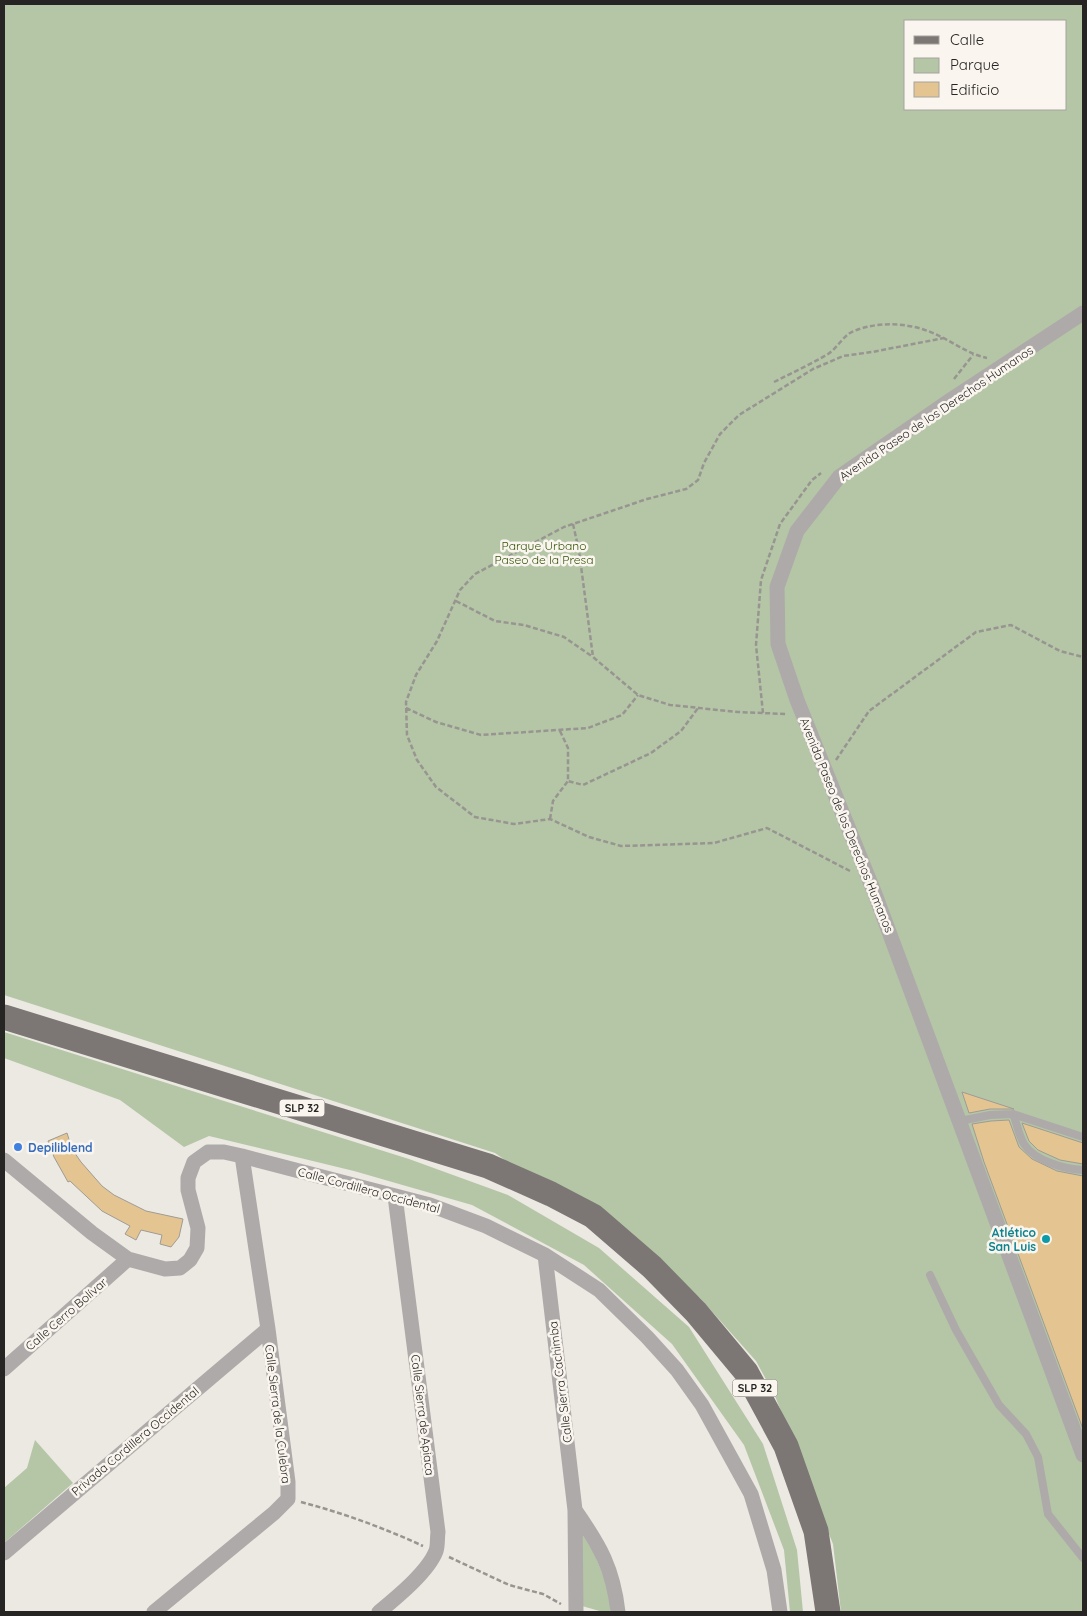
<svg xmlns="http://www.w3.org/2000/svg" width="1087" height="1616" font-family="Quicksand,sans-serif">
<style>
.green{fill:#b4c6a6;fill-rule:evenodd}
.building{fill:#e4c592;stroke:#9f9b95}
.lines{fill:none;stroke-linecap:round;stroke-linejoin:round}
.path{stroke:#989591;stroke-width:2.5;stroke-dasharray:5 2.5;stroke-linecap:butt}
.service{stroke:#aeaaa9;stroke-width:8}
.minor{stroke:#aeaaa9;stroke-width:15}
.primary{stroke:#7c7674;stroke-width:25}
.shop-dot{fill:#3f7fe0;stroke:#faf6ef;stroke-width:2}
.culture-dot{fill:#0f9aa8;stroke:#faf6ef;stroke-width:2}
.labels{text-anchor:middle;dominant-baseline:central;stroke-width:5;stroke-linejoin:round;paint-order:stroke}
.shield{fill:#faf6ef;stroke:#666460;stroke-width:1}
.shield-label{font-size:11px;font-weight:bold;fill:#272523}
.street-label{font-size:12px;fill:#272523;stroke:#faf6ef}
.park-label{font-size:12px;fill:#315104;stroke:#faf6ef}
.shop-label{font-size:12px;font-weight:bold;fill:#366cbe;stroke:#faf6ef;text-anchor:start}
.culture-label{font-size:12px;font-weight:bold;fill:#0d838f;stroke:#faf6ef;text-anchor:end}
</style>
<rect width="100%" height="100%" fill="#ece8e2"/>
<!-- green -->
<path class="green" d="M4 4H1083V1612H841L833 1544 775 1396 756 1361 700 1298 495 1153 4 995ZM906 21H1066V109H906Z
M4 1032 409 1159 508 1195 599 1248 689 1327 763 1444 797 1550 803 1612H790L784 1550 744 1445 672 1344 584 1265 472 1205 354 1171 209 1136 184 1147 120 1100 4 1058Z
M35 1440 73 1483 4 1543V1488L27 1468Z
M581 1532 595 1555 610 1593V1612H603L582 1606Z"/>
<!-- building -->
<path class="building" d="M962 1092 1014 1109H990L969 1113Z
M1009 1120 1019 1147 1032 1159 1057 1171 1083 1176V1429L984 1162 972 1124 991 1121Z
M1022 1123 1083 1143V1164L1060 1160 1038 1150 1029 1141Z
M67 1133 72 1149 81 1162 102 1186 114 1195 146 1211 183 1219 179 1237 171 1247 160 1244 162 1235 141 1230 136 1240 125 1234 130 1226 102 1211 70 1181 68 1182 54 1157 48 1141Z"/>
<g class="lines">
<!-- path -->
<path class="path" d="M954 379 973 355
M774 382C792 373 811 364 828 354 837 348 842 338 850 333 871 322 902 322 925 330 947 337 964 353 987 358
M573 524 579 551 593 657 638 695 670 705 738 712 786 714
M456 601 495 621 524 625 564 637 593 657
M406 708 436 722 481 735 588 728 622 715 638 695
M763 713 756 645 761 580 780 524 812 480 821 473
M560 731 568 748V781L583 785 651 753 681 731 698 708
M836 760 869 711 976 632 1011 625 1060 651 1083 657
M550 819 553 801 568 781
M850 871 767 828 714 843 621 846 589 837 550 819 514 824 475 817 436 787 417 760 407 735 406 702 416 675 437 641 460 590 475 574 564 527 647 499 686 489 698 480 704 463 720 434 739 415 813 369 843 356 872 352 944 338
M301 1502C343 1513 384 1528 423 1546
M449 1557 509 1585 543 1594 561 1604"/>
<!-- service -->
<path class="service" d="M1013 1114C1017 1124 1019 1136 1024 1144 1035 1161 1064 1169 1083 1170
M960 1121 990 1115 1013 1114 1083 1137
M930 1275 956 1330 999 1405 1026 1434 1038 1457 1048 1514 1083 1558"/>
<!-- minor -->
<path class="minor" d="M1083 313 952 399 839 477 797 531 777 587 778 644 797 700 875 894 1083 1455
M4 1160 92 1233 128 1259 165 1269 180 1268 190 1260 197 1248 198 1228 188 1190V1178L194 1162 208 1152H224L242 1156 430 1205 486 1226 545 1255 599 1290 647 1337 677 1370 702 1405 751 1494 774 1570 780 1612
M545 1255 575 1510 576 1612
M4 1369 128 1259
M575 1510C600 1546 613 1568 618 1612
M4 1553 268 1329
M154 1612 274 1513 288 1499V1482L268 1329 242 1156
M379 1612C396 1598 428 1572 436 1551 438 1546 437 1538 438 1532L395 1196"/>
<!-- primary -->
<path class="primary" d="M4 1017 488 1166 551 1194 593 1216 652 1267 696 1312 746 1372 786 1446 816 1531 828 1612"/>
</g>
<!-- markers -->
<circle class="shop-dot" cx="18" cy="1147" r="5"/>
<circle class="culture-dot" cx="1046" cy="1239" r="5"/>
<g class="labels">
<!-- shield labels -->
<g class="shield">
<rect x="279.5" y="1099.5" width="45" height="17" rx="4"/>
<rect x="732.5" y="1379.5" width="45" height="17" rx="4"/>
</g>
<g class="shield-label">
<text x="302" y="1108">SLP 32</text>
<text x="755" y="1388">SLP 32</text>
</g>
<!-- street labels -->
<g class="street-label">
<text transform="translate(936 413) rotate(-34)">Avenida Paseo de los Derechos Humanos</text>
<text transform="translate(847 825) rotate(68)">Avenida Paseo de los Derechos Humanos</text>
<text transform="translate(369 1190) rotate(15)">Calle Cordillera Occidental</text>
<text transform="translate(66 1314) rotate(-41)">Calle Cerro Bolívar</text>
<text transform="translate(560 1382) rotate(-97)">Calle Sierra Cachimba</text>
<text transform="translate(278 1414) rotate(83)">Calle Sierra de la Culebra</text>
<text transform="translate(423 1415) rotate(83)">Calle Sierra de Apiaca</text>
<text transform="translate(135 1441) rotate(-40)">Privada Cordillera Occidental</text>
</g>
<!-- park labels -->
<g class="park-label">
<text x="544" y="545">Parque Urbano<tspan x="544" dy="14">Paseo de la Presa</tspan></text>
</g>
<!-- shop labels -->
<g class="shop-label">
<text x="28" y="1147">Depiliblend</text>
</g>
<!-- culture labels -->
<g class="culture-label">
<text x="1036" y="1232">Atlético<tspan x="1036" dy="14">San Luis</tspan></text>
</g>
</g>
<!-- border -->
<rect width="1087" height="1616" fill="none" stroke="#272523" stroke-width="10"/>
<!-- legend -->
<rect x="904" y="20" width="162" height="90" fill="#faf6ef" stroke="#a6a29d"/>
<rect x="914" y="36" width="25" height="8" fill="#7c7674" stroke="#a6a29d"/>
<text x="950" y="45" font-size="15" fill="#272523">Calle</text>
<rect x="914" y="58" width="25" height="15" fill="#b4c6a6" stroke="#a6a29d"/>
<text x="950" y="70" font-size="15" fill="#272523">Parque</text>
<rect x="914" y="82" width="25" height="15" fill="#e4c592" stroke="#a6a29d"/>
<text x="950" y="95" font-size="15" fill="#272523">Edificio</text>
</svg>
